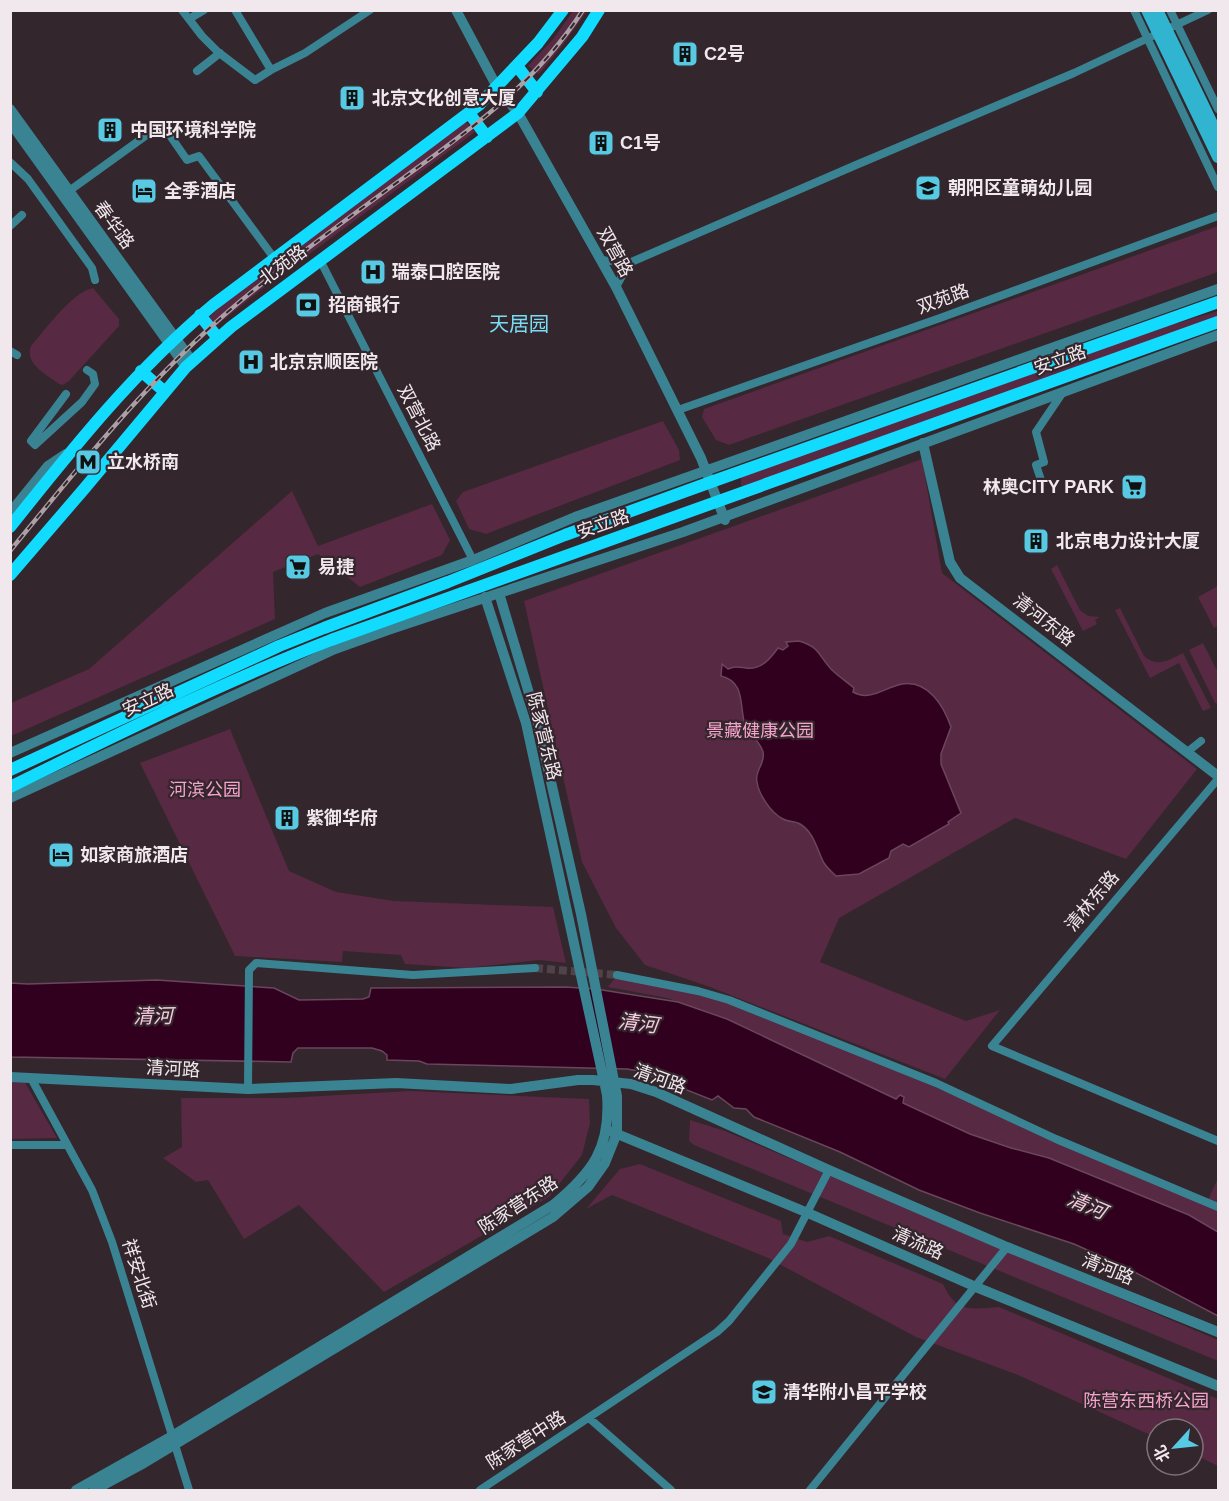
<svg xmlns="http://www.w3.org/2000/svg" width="1229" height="1501" font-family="Arial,'Noto Sans SC',sans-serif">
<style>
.green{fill:#572942}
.water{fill:#31001e;stroke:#6a465c;stroke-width:1.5}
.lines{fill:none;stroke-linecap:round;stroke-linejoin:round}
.minor-tunnel{stroke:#4f4349;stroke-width:8;stroke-dasharray:8 4;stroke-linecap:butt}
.minor{stroke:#3a8393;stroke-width:8}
.tertiary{stroke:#3a8393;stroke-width:10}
.secondary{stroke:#31b4cf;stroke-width:12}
.primary{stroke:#11dbfe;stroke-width:12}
.rail-casing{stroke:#aaa0a5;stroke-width:4.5}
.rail{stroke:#33262c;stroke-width:2;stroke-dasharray:7;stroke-linecap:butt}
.labels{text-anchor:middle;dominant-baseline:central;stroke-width:4.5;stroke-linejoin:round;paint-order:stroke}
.poi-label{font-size:18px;font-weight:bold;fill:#f0e8ec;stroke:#33262c;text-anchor:start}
.street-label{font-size:18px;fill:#f0e8ec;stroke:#33262c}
.park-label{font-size:18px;fill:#f6a3cd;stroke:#33262c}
.neighbourhood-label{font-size:20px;fill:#77dcf4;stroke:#33262c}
.water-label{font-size:20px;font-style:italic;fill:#f6cadf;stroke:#33262c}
</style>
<rect width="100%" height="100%" fill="#33262c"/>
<!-- green -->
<path class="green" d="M573 11H587L562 46 539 74 528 66 554 38Z
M466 122 475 132 262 289 217 325 211 323 210 316 234 295Z
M1218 226V272L729 445 716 440 702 417 704 409Z
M93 288 119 319V326L69 381 63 385 59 384C47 375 24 364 31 346 45 330 72 292 93 288Z
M1218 311V319L745 488 741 485V477L1124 339Z
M663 421 679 450 680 460 486 534 469 529 456 501 463 492Z
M922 459 942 573 1197 769 1126 859 1015 818 839 918 820 962 966 1021 1000 1010 945 1079 710 987 645 965 616 928 582 862 524 601Z
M292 491 318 546 432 504 450 540 442 555 360 587 318 554 273 572 275 619 11 736V703L89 669Z
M1057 565 1080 610 1088 616 1100 617 1095 620 1097 624 1083 631 1051 569Z
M1218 586V626L1214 628 1198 597Z
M1120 608 1144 656C1157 668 1169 660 1183 653L1211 708 1203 711 1179 663 1150 678 1115 610Z
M1203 643 1216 669H1218V704L1215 703 1189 650Z
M230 729 289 871 336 892 394 901 553 907 566 963 539 960 466 968 405 964 401 955 343 951 342 962 235 956 140 763Z
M617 975 729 1000 1207 1202 1218 1178V1231L1189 1215 1049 1158 1011 1148 970 1134 902 1103 903 1097 900 1095 896 1100 727 1019 667 998 608 987Z
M11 1081H24L57 1138 11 1139Z
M410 1091 589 1099 590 1123 582 1155 549 1197 384 1292 299 1205 244 1239 208 1180 196 1182 163 1158 182 1147 181 1098H286Z
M690 1120 725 1131 1218 1340V1361L694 1145 689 1141Z
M640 1164 781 1221 783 1234 807 1242 829 1236 943 1284C956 1313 970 1309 999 1307L1218 1399V1466L1193 1454V1429H1157V1438L1018 1375 916 1337 766 1257 612 1195 586 1209 620 1169Z"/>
<!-- water -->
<path class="water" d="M799 641C820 647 818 655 831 669 838 676 847 682 854 688L853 692C870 702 885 687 902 684 929 680 944 707 951 727L941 754V764L961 813 948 822 949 824 909 847 903 844 891 851 889 858 859 874 836 876C832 872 827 868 824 863 817 850 814 832 800 824 795 821 788 822 783 819 771 813 759 795 757 782 754 771 766 763 763 752 760 741 749 735 745 725 739 706 746 682 721 676L722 664 728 669C736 666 738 667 746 668 761 670 770 659 778 648L783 650 788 646 786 642Z
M157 980 274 988 299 1000 363 999 369 997 371 988 565 987 596 989 678 1002 727 1019 896 1099 900 1095 904 1097 903 1103 970 1134 1011 1148 1049 1158 1189 1215 1218 1232V1316L1123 1266 1074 1244 980 1213 919 1190 840 1152 754 1117 746 1109 734 1108 718 1096 712 1100 639 1071 627 1069 427 1064 419 1061 387 1060V1055L382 1051 372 1048H298L293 1053 291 1062 11 1057 10 983 28 984Z"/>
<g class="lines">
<!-- minor-tunnel -->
<path class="minor-tunnel" d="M535 968 617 975"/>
<!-- minor -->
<path class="minor" d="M182 10 202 36 218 52 255 80 271 70
M235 10 271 70 305 53 370 10
M1134 10 1218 187
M1170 10 1218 109
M189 19 204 10
M197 71 220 53
M11 163 28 179 92 268 95 280
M69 191 162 124 187 160 199 156 274 258
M10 226 22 215
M320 260 473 560
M601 260 629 263 856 165 1074 73 1208 10
M616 287 629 263
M10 351 17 355
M66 394 31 441 35 445 82 402 95 384 93 374 87 370
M678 410 940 318 1218 216
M1042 483 1036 465 1044 462 1036 432 1063 392
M1191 749 1201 741
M1218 779 992 1046 1218 1141
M617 975 698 991 729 1000 936 1083 1056 1139 1218 1207
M31 1078 92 1190 112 1242 189 1490
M248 1089 249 970 256 963 413 975 535 968
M10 1145H67
M589 1418 671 1490
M480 1490 717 1332 729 1321 791 1244 829 1170
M810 1490 1007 1247"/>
<!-- tertiary -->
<path class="tertiary" d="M456 10 497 87 518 113 616 287 701 458 725 520
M10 109 192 361
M10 122 186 367
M923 443 950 562 960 578 1218 776
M10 513 48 466 66 454
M10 753 325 613 473 560 575 517 1218 289
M10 798 335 649 388 630 683 532 1218 335
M10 1077 248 1089 396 1083 511 1089 578 1080H593L631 1084 656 1092 829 1170 1007 1247 1218 1332
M610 1131 808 1213 976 1287 1218 1386
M76 1490 172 1436 553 1205C592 1173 611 1148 607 1095L526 723 485 597
M94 1490 144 1463 553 1217 588 1187 605 1163 617 1133V1096L581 914 537 720 499 593"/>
<!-- secondary -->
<path class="secondary" d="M1147 10 1218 157
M1157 10 1218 136"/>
<!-- primary -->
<path class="primary" d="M517 66 537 92
M469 113 487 137
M200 315 217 337
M141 371 165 392
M10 527C73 448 135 370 213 305L479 105 538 43 563 10
M10 575 84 489 186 367 231 327 518 113 582 37 599 10
M10 770 279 646 324 628 448 582 565 535 711 482 1218 302
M10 787C116 735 221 683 331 640L1218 322"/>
<!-- rail casing -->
<g class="rail-casing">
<path id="rail" d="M10 551C86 458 160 365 254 290 303 251 355 213 406 176 475 126 536 83 583 10"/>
</g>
<!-- rail -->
<use href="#rail" class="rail"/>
</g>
<!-- icons -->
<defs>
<g id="building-square" transform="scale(1.35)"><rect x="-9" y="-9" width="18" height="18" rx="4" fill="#57c9e3" stroke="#33262c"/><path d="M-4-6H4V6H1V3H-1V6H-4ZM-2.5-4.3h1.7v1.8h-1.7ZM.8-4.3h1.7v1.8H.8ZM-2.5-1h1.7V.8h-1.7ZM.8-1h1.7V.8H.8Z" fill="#111"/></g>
<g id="school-square" transform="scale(1.35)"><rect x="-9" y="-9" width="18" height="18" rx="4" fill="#57c9e3" stroke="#33262c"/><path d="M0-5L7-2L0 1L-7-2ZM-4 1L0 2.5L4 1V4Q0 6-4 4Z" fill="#111"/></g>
<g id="hotel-square" transform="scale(1.35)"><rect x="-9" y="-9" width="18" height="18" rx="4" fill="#57c9e3" stroke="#33262c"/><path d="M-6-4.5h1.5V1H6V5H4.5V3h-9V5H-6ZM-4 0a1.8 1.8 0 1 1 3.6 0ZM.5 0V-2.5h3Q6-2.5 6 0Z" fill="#111"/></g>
<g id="hospital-square" transform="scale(1.35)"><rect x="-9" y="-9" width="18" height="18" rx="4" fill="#57c9e3" stroke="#33262c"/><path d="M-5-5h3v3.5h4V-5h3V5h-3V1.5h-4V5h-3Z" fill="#111"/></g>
<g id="bank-square" transform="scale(1.35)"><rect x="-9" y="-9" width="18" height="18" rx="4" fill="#57c9e3" stroke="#33262c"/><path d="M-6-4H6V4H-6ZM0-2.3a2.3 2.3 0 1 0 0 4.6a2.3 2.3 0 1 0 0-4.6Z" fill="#111"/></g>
<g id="metro-square" transform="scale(1.35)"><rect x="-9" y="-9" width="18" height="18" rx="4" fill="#57c9e3" stroke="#33262c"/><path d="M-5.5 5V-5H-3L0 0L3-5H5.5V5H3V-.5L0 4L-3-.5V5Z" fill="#111"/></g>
<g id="supermarket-square" transform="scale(1.35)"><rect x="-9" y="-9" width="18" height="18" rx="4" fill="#57c9e3" stroke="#33262c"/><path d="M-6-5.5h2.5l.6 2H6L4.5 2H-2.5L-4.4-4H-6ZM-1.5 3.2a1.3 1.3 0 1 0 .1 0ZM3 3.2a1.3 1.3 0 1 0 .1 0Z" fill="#111"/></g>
</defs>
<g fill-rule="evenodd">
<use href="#building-square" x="685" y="54"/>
<use href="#building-square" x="352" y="98"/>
<use href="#building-square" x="110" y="130"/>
<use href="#building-square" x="601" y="143"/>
<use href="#school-square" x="928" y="188"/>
<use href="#hotel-square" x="144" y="191"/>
<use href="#hospital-square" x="373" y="272"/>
<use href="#bank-square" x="308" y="305"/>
<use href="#hospital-square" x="251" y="362"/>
<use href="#metro-square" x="88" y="462"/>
<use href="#supermarket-square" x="1134" y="487"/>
<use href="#building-square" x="1036" y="541"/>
<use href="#supermarket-square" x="298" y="567"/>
<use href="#building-square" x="287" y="818"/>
<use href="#hotel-square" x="61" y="855"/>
<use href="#school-square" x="764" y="1392"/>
</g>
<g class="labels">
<!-- poi labels -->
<g class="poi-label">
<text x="704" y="54">C2号</text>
<text x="372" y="98">北京文化创意大厦</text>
<text x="130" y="130">中国环境科学院</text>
<text x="620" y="143">C1号</text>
<text x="948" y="188">朝阳区童萌幼儿园</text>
<text x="164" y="191">全季酒店</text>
<text x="392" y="272">瑞泰口腔医院</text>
<text x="328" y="305">招商银行</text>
<text x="270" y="362">北京京顺医院</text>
<text x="107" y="462">立水桥南</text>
<text x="1114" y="487" text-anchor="end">林奥CITY PARK</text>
<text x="1056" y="541">北京电力设计大厦</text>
<text x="318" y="567">易捷</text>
<text x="306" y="818">紫御华府</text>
<text x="80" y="855">如家商旅酒店</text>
<text x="783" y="1392">清华附小昌平学校</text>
</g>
<!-- street labels -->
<g class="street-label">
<text transform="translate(114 225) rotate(54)">春华路</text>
<text transform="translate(615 252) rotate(61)">双营路</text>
<text transform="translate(283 265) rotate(-37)">北苑路</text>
<text transform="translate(943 299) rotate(-20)">双苑路</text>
<text transform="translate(1060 360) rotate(-20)">安立路</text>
<text transform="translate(419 418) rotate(63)">双营北路</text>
<text transform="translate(603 524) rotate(-19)">安立路</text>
<text transform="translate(1044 620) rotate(38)">清河东路</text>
<text transform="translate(148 700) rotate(-25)">安立路</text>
<text transform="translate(544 736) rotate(76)">陈家营东路</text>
<text transform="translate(1092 901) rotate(-50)">清林东路</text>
<text transform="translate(173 1069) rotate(3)">清河路</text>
<text transform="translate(660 1079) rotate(20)">清河路</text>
<text transform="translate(518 1205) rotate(-33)">陈家营东路</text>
<text transform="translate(918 1243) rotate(24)">清流路</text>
<text transform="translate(1108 1269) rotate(22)">清河路</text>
<text transform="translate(139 1274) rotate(72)">祥安北街</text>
<text transform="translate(526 1440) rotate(-33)">陈家营中路</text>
</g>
<!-- park labels -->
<g class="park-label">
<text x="760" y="731">景藏健康公园</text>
<text x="205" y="790">河滨公园</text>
<text x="1146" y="1401">陈营东西桥公园</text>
</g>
<!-- neighbourhood labels -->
<g class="neighbourhood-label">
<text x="519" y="324">天居园</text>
</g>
<!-- water labels -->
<g class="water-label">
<text transform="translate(153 1016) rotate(-1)">清河</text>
<text transform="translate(638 1023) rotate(7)">清河</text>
<text transform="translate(1087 1205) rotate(23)">清河</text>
</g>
</g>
<!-- border -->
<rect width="1229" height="1501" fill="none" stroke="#f0e8ec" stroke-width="24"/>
<!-- north arrow -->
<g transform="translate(1175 1447) rotate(243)"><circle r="28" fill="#33262c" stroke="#7f7479" stroke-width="1.5"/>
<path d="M0-4.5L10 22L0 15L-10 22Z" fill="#57c9e3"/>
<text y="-9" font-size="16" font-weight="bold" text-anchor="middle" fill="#f0e8ec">北</text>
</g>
</svg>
